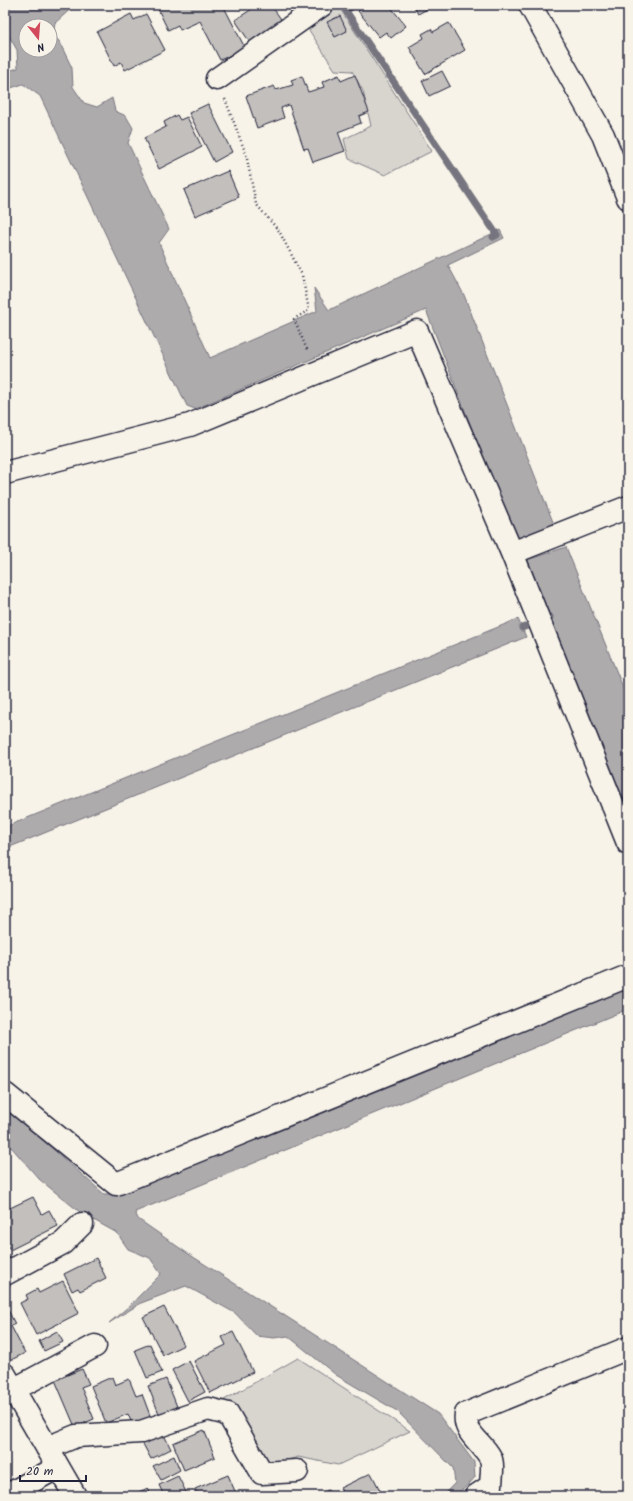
<svg xmlns="http://www.w3.org/2000/svg" width="633" height="1501" font-family="Kalam,sans-serif">
<style>
.green{fill:#d8d5cf;stroke:#7d7c85}
.water{fill:#aeabad;stroke:#76747f;fill-rule:evenodd}
.lines{fill:none;stroke-linecap:round;stroke-linejoin:round}
.stream{stroke:#76747f;stroke-width:7}
.building{fill:#c2bfbd;stroke:#22223b}
.street-casing{stroke:#22223b;stroke-width:25}
.path{stroke:#22223b;stroke-width:2.5;stroke-dasharray:1 3;stroke-linecap:butt}
.street{stroke:#f7f3e8;stroke-width:22}
</style>
<rect width="100%" height="100%" fill="#f7f3e8"/>
<filter id="ink" filterUnits="userSpaceOnUse"><feTurbulence type="fractalNoise" baseFrequency=".025" numOctaves="2"/><feDisplacementMap in="SourceGraphic" scale="8" xChannelSelector="R" yChannelSelector="G"/><feConvolveMatrix kernelMatrix="1 2 1 2 8 2 1 2 1" color-interpolation-filters="sRGB"/></filter>
<g filter="url(#ink)">
<!-- green -->
<path class="green" d="M339 7 432 151 385 175 349 159 344 139 371 126 363 91 352 71 335 70 307 27Z
M298 1358 410 1431 338 1465 298 1457 268 1466 224 1400Z"/>
<!-- water -->
<path class="water" d="M5 5H75L55 23 53 35 59 41 72 68 73 87 84 103 97 107 112 98 115 111 126 116 133 128 128 143 169 229 159 243 210 358 317 311 314 288 329 310 500 230 504 238 448 265 464 295 555 527 519 540 513 535 426 310 195 409 187 406 40 96 23 84 5 90V72L18 68 17 50 5 29ZM26 26H50V50H26Z
M566 547 628 700V811L527 560Z
M518 619 526 637 5 849V827Z
M628 982V1009L135 1212 138 1219 184 1251 438 1414 474 1462 475 1477C466 1488 458 1496 442 1496L455 1483 453 1468 397 1411 336 1375 288 1336 274 1338 257 1336 235 1313 186 1286 141 1303 109 1323 128 1307 161 1274 150 1258 128 1249 117 1233 81 1213 39 1179 12 1148 5 1142V1107L104 1194H116Z"/>
<g class="lines">
<!-- stream -->
<path class="stream" d="M354 5 346 11 497 235 493 237
M522 628 550 617"/>
</g>
<!-- building -->
<path class="building" d="M156 5H223L245 48 220 60 200 21 180 30 178 25 168 30Z
M258 5H271L283 22 251 44 235 20Z
M366 5H389L406 26 391 38 386 32 379 37 358 11Z
M413 5H435L418 14Z
M131 14 134 20 146 14 165 50 125 70 121 62 114 66 97 32Z
M340 16 347 31 335 37 327 22Z
M449 23 465 50 425 74 409 47 424 38 422 34 431 29 433 32Z
M442 71 450 86 429 96 422 81Z
M339 75 341 81 355 75 369 112 359 116 361 123 338 132 345 151 313 162 308 148 304 149 289 105 281 108 284 118 257 128 246 96 274 86 276 90 293 85 291 80 302 76 308 92 324 87 322 82Z
M208 104 232 152 214 162 189 113Z
M177 115 180 120 187 117 202 147 159 169 144 138 166 127 164 122Z
M228 171 239 197 195 216 184 190Z
M33 1197 42 1214 49 1210 58 1226 10 1250 5 1241V1206L8 1205 10 1208Z
M96 1258 106 1278 80 1291 78 1288 72 1291 64 1274Z
M63 1281 79 1313 36 1335 20 1303 28 1299 26 1295 37 1289 39 1293Z
M5 1304 15 1324 11 1326 25 1353 9 1361 5 1353Z
M164 1307 184 1345 163 1355 143 1317Z
M57 1331 63 1342 44 1351 39 1341Z
M233 1332 253 1372 210 1393 194 1361 226 1345 222 1337Z
M150 1344 162 1372 147 1378 135 1350Z
M189 1361 205 1392 188 1401 172 1370Z
M82 1369 89 1384 81 1387 94 1419 75 1427 55 1380Z
M112 1377 115 1385 129 1379 136 1396 142 1394 151 1418 133 1426 128 1414 106 1423 91 1386Z
M166 1379 178 1409 160 1416 148 1386Z
M204 1430 215 1457 184 1470 173 1443Z
M163 1433 171 1449 151 1459 143 1444Z
M174 1456 180 1470 161 1480 153 1466Z
M371 1473 383 1496H345L340 1488Z
M228 1475 237 1496H198L195 1489Z
M178 1476 188 1496H164L159 1485Z
M148 1488 151 1496H129Z
M328 1490 332 1496H316Z"/>
<g class="lines">
<!-- street casing -->
<g class="street-casing">
<path id="street" d="M530 5 603 135 628 198
M217 79 322 5
M5 473 190 425 417 331 512 553 628 843
M512 553 628 507
M5 1094 116 1184 628 976
M5 1274 63 1243 82 1224
M5 1375 75 1496
M13 1390 95 1346
M47 1448 76 1436 141 1432 208 1409 228 1414 262 1473 297 1471
M6 1496 58 1467
M476 1496 491 1486C491 1478 494 1464 490 1457 481 1441 463 1433 466 1414L628 1348"/>
</g>
<!-- path -->
<path class="path" d="M225 99 246 154 256 204 279 231 302 275 309 310 294 319 308 352"/>
<!-- street -->
<use href="#street" class="street"/>
</g>
</g>
<!-- margin -->
<rect width="633" height="1501" fill="none" stroke="#f7f3e8" stroke-width="20"/>
<rect x="10" y="10" width="613" height="1481" fill="none" stroke="#22223b" stroke-width="1.5" filter="url(#ink)"/>
<!-- north arrow -->
<g transform="translate(38 38) rotate(163)"><circle r="19" fill="#f7f3e8" stroke="#a29fa3"/>
<path d="M0-3L7 15L0 10L-7 15Z" fill="#d1495b"/>
<text y="-6" font-size="11" font-weight="bold" text-anchor="middle" fill="#22223b">N</text>
</g>
<!-- scale -->
<path d="M20 1475v6h66v-6" fill="none" stroke="#22223b" stroke-width="2"/>
<text x="26" y="1475" font-size="12" fill="#22223b" stroke="#f7f3e8" stroke-width="3" paint-order="stroke">20 m</text>
</svg>
